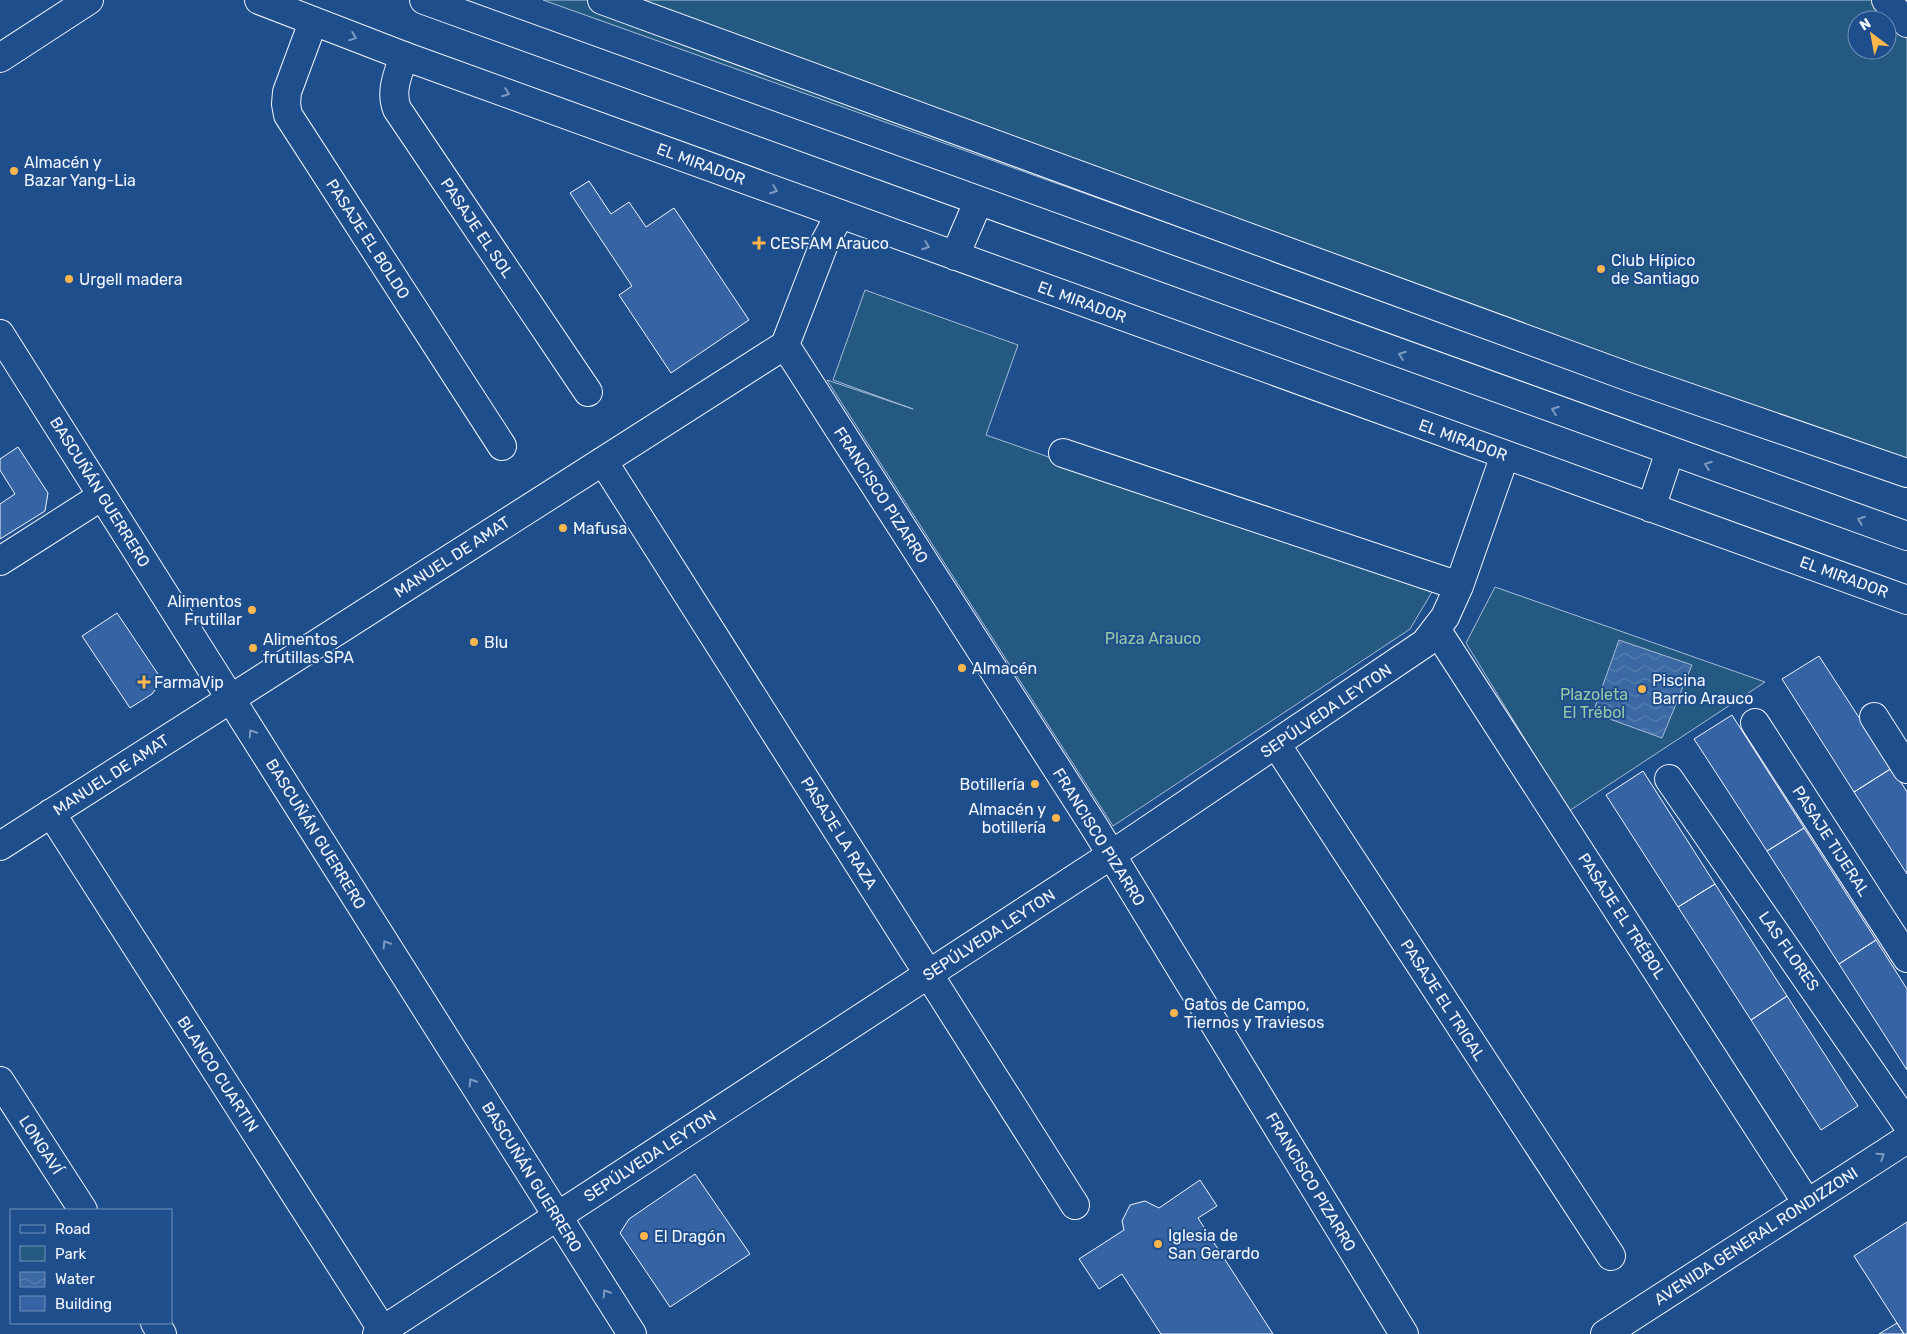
<svg xmlns="http://www.w3.org/2000/svg" width="1907" height="1334" font-family="Rubik,sans-serif">
<style>
.green{fill:#245a82;stroke:#a8bbd7;fill-rule:evenodd}
.water{fill:url(#water-waves);stroke:#a8bbd7}
.building{fill:#3563a3;stroke:#f2f6ff}
.lines{fill:none;stroke-linecap:round;stroke-linejoin:round}
.minor-casing{stroke:#f2f6ff;stroke-width:30}
.major-casing{stroke:#f2f6ff;stroke-width:30}
.minor{stroke:#1f4e8c;stroke-width:28}
.major{stroke:#1f4e8c;stroke-width:28}
.oneway{stroke:#7e9ac0}
.poi-dot{fill:#ffb74d;stroke:#1f4e8c;stroke-width:2}
.labels{text-anchor:middle;dominant-baseline:central;stroke-width:4;stroke-linejoin:round;paint-order:stroke}
.poi-label{font-size:16px;fill:#f2f6ff;stroke:#1f4e8c;text-anchor:start}
.street-label{font-size:16px;fill:#f2f6ff;stroke:#1f4e8c}
.park-label{font-size:16px;fill:#97c8a6;stroke:#1f4e8c}
</style>
<defs>
<pattern id="water-waves" width="16" height="10" patternUnits="userSpaceOnUse" patternTransform="scale(1.25)"><rect width="16" height="10" fill="#3b69a3"/><path d="M0 5q4-4 8 0t8 0" fill="none" stroke="#587fb1"/></pattern>
</defs>
<rect width="100%" height="100%" fill="#1f4e8c"/>
<!-- green -->
<path class="green" d="M543 0H1907V487ZM1857 20H1887V50H1857Z
M865 290 1018 345 986 435 1432 592 1410 629 1113 826 827 380 913 409 833 380Z
M1495 587 1765 682 1569 811 1466 643Z"/>
<!-- water -->
<path class="water" d="M1619 640 1692 665 1662 738 1593 713Z"/>
<!-- building -->
<path class="building" d="M589 181 611 214 629 202 646 227 674 208 749 320 671 373 619 295 632 286 570 193Z
M18 447 48 493 45 511 0 539V504L15 494 0 470V459Z
M117 613 158 674V686L152 694 130 708 82 636Z
M1819 656 1892 768 1854 792 1782 679Z
M1732 715 1804 828 1767 851 1694 739Z
M1892 768 1907 792V874L1854 792Z
M1643 771 1715 884 1678 907 1606 795Z
M1804 828 1876 940 1839 964 1767 851Z
M1715 884 1787 996 1751 1020 1678 907Z
M1876 940 1907 989V1070L1839 964Z
M1787 996 1858 1106 1821 1130 1751 1020Z
M695 1174 750 1254 670 1307 620 1233 629 1219Z
M1200 1180 1217 1206 1198 1218 1273 1334H1161L1122 1274 1099 1289 1079 1259 1124 1230 1122 1221 1130 1205 1145 1201 1159 1208Z
M1907 1222V1334H1904L1854 1256Z
M1897 1323 1904 1334H1879Z"/>
<g class="lines">
<!-- minor casing -->
<g class="minor-casing">
<path id="minor" d="M602 0 1632 378 1907 473
M1886 0 1907 23
M313 22 287 92 286 104 288 115 502 446
M404 56C398 74 390 91 397 109L588 392
M0 58 89 0
M785 345 1095 828 1404 1334
M1063 453 1459 586
M603 461 1075 1205
M0 561 102 496
M1436 629 1807 1203
M1874 717 1907 769
M1755 723 1907 958
M1276 744 1611 1256
M1669 779 1907 1124
M51 813 385 1334
M0 846 785 345 824 244 840 214
M0 1081 83 1210
M155 1323 162 1334
M377 1334 1111 855 1425 643 1445 617 1459 586 1505 455"/>
</g>
<!-- major casing -->
<g class="major-casing">
<path id="major" d="M259 0 404 56 1907 600
M424 0 1907 536
M955 256 978 202
M0 334 632 1334
M1651 508 1670 451
M1605 1334 1907 1139"/>
</g>
<!-- minor -->
<use href="#minor" class="minor"/>
<!-- major -->
<use href="#major" class="major"/>
</g>
<!-- one-way arrows -->
<defs><path id="oneway-chevron" d="M-2-3.5L2.5 0L-2 3.5" fill="none" stroke-width="1.6" stroke-linecap="round" stroke-linejoin="round" transform="scale(1.25)"/></defs>
<g class="oneway">
<use href="#oneway-chevron" transform="translate(353 37) rotate(21)"/>
<use href="#oneway-chevron" transform="translate(506 93) rotate(20)"/>
<use href="#oneway-chevron" transform="translate(774 190) rotate(20)"/>
<use href="#oneway-chevron" transform="translate(926 246) rotate(20)"/>
<use href="#oneway-chevron" transform="translate(1402 355) rotate(-160)"/>
<use href="#oneway-chevron" transform="translate(1555 410) rotate(-160)"/>
<use href="#oneway-chevron" transform="translate(1708 465) rotate(-160)"/>
<use href="#oneway-chevron" transform="translate(1861 520) rotate(-160)"/>
<use href="#oneway-chevron" transform="translate(252 733) rotate(-123)"/>
<use href="#oneway-chevron" transform="translate(386 944) rotate(-122)"/>
<use href="#oneway-chevron" transform="translate(472 1082) rotate(-122)"/>
<use href="#oneway-chevron" transform="translate(1881 1156) rotate(-33)"/>
<use href="#oneway-chevron" transform="translate(606 1293) rotate(-123)"/>
</g>
<!-- markers -->
<g class="poi-dot">
<circle cx="14" cy="171" r="5"/>
<path d="M756.5 235.5h5v5h5v5h-5v5h-5v-5h-5v-5h5z"/>
<circle cx="1601" cy="269" r="5"/>
<circle cx="69" cy="279" r="5"/>
<circle cx="563" cy="528" r="5"/>
<circle cx="252" cy="610" r="5"/>
<circle cx="474" cy="642" r="5"/>
<circle cx="253" cy="648" r="5"/>
<circle cx="962" cy="668" r="5"/>
<path d="M141.5 674.5h5v5h5v5h-5v5h-5v-5h-5v-5h5z"/>
<circle cx="1642" cy="689" r="5"/>
<circle cx="1035" cy="784" r="5"/>
<circle cx="1056" cy="818" r="5"/>
<circle cx="1174" cy="1013" r="5"/>
<circle cx="644" cy="1236" r="5"/>
<circle cx="1158" cy="1244" r="5"/>
</g>
<g class="labels">
<!-- poi labels -->
<g class="poi-label">
<text x="24" y="162">Almacén y<tspan x="24" dy="18">Bazar Yang-Lia</tspan></text>
<text x="770" y="243">CESFAM Arauco</text>
<text x="1611" y="260">Club Hípico<tspan x="1611" dy="18">de Santiago</tspan></text>
<text x="79" y="279">Urgell madera</text>
<text x="573" y="528">Mafusa</text>
<text x="242" y="601" text-anchor="end">Alimentos<tspan x="242" dy="18">Frutillar</tspan></text>
<text x="263" y="639">Alimentos<tspan x="263" dy="18">frutillas SPA</tspan></text>
<text x="484" y="642">Blu</text>
<text x="972" y="668">Almacén</text>
<text x="1652" y="680">Piscina<tspan x="1652" dy="18">Barrio Arauco</tspan></text>
<text x="154" y="682">FarmaVip</text>
<text x="1025" y="784" text-anchor="end">Botillería</text>
<text x="1046" y="809" text-anchor="end">Almacén y<tspan x="1046" dy="18">botillería</tspan></text>
<text x="1184" y="1004">Gatos de Campo,<tspan x="1184" dy="18">Tiernos y Traviesos</tspan></text>
<text x="1168" y="1235">Iglesia de<tspan x="1168" dy="18">San Gerardo</tspan></text>
<text x="654" y="1236">El Dragón</text>
</g>
<!-- street labels -->
<g class="street-label">
<text transform="translate(701 164) rotate(20)">EL MIRADOR</text>
<text transform="translate(477 228) rotate(56)">PASAJE EL SOL</text>
<text transform="translate(368 239) rotate(57)">PASAJE EL BOLDO</text>
<text transform="translate(1082 302) rotate(20)">EL MIRADOR</text>
<text transform="translate(1463 440) rotate(20)">EL MIRADOR</text>
<text transform="translate(100 492) rotate(58)">BASCUÑÁN GUERRERO</text>
<text transform="translate(881 495) rotate(57)">FRANCISCO PIZARRO</text>
<text transform="translate(452 557) rotate(-33)">MANUEL DE AMAT</text>
<text transform="translate(1844 577) rotate(20)">EL MIRADOR</text>
<text transform="translate(1326 711) rotate(-34)">SEPÚLVEDA LEYTON</text>
<text transform="translate(111 775) rotate(-33)">MANUEL DE AMAT</text>
<text transform="translate(839 833) rotate(58)">PASAJE LA RAZA</text>
<text transform="translate(316 834) rotate(58)">BASCUÑÁN GUERRERO</text>
<text transform="translate(1099 837) rotate(58)">FRANCISCO PIZARRO</text>
<text transform="translate(1831 841) rotate(57)">PASAJE TIJERAL</text>
<text transform="translate(1622 916) rotate(57)">PASAJE EL TRÉBOL</text>
<text transform="translate(989 935) rotate(-33)">SEPÚLVEDA LEYTON</text>
<text transform="translate(1789 951) rotate(55)">LAS FLORES</text>
<text transform="translate(1443 1000) rotate(57)">PASAJE EL TRIGAL</text>
<text transform="translate(218 1074) rotate(57)">BLANCO CUARTIN</text>
<text transform="translate(41 1145) rotate(57)">LONGAVÍ</text>
<text transform="translate(650 1156) rotate(-33)">SEPÚLVEDA LEYTON</text>
<text transform="translate(532 1177) rotate(58)">BASCUÑÁN GUERRERO</text>
<text transform="translate(1311 1182) rotate(59)">FRANCISCO PIZARRO</text>
<text transform="translate(1756 1236) rotate(-33)">AVENIDA GENERAL RONDIZZONI</text>
</g>
<!-- park labels -->
<g class="park-label">
<text x="1153" y="638">Plaza Arauco</text>
<text x="1594" y="694">Plazoleta<tspan x="1594" dy="18">El Trébol</tspan></text>
</g>
</g>
<!-- legend -->
<rect x="10" y="1209" width="162" height="115" fill="#1f4e8c" stroke="#7391ba"/>
<rect x="20" y="1225" width="25" height="8" fill="#1f4e8c" stroke="#7391ba"/>
<text x="55" y="1234" font-size="15" fill="#f2f6ff">Road</text>
<rect x="20" y="1246" width="25" height="15" fill="#245a82" stroke="#7391ba"/>
<text x="55" y="1259" font-size="15" fill="#f2f6ff">Park</text>
<rect x="20" y="1272" width="25" height="15" fill="url(#water-waves)" stroke="#7391ba"/>
<text x="55" y="1284" font-size="15" fill="#f2f6ff">Water</text>
<rect x="20" y="1296" width="25" height="15" fill="#3563a3" stroke="#7391ba"/>
<text x="55" y="1309" font-size="15" fill="#f2f6ff">Building</text>
<!-- north arrow -->
<g transform="translate(1872 35) rotate(328)"><circle r="24" fill="#1f4e8c" stroke="#7391ba"/>
<path d="M0-4L9 19L0 12L-9 19Z" fill="#ffb74d"/>
<text y="-8" font-size="14" font-weight="bold" text-anchor="middle" fill="#f2f6ff">N</text>
</g>
</svg>
